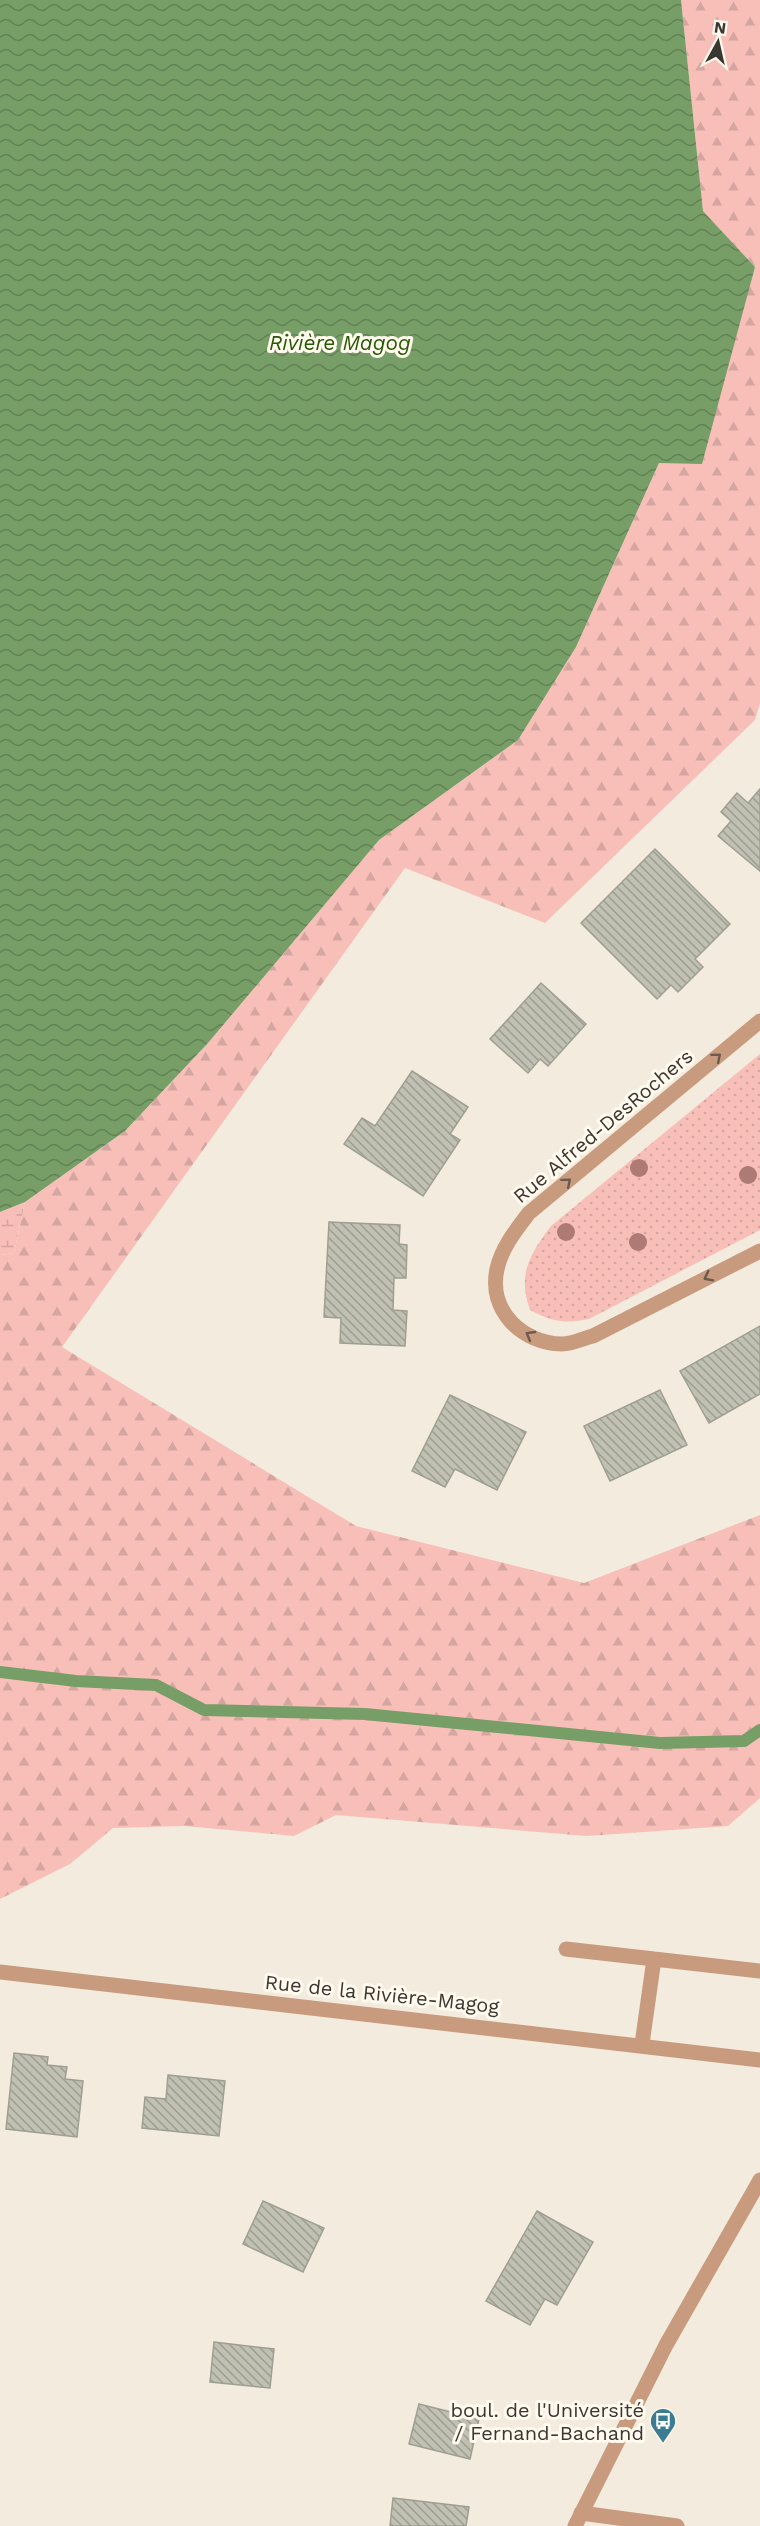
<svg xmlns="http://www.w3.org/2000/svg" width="760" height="2526" font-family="'Work Sans',sans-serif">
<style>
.grass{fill:url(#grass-dots)}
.forest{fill:url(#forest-firs)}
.wetland{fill:url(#wetland-marsh)}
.water{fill:url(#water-waves)}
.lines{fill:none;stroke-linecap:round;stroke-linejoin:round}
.stream{stroke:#769e66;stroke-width:12}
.building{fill:url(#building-back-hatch);stroke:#9e9f92;stroke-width:1.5}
.service{stroke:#c99b7e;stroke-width:15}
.minor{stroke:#c99b7e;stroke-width:15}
.tertiary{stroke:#c99b7e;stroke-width:15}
.tree{fill:#ae7a74}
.oneway{stroke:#6c5a4d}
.labels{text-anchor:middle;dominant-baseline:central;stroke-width:6;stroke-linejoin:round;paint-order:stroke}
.street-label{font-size:20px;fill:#3a3732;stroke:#fff9ee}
.poi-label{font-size:20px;fill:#3a3732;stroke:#fff9ee;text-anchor:end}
.water-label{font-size:21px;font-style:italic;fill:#255905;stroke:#fff9ee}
</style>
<defs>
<pattern id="grass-dots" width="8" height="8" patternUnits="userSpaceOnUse" patternTransform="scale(1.5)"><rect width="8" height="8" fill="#f8bfb9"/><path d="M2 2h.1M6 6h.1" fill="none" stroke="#d5a5a0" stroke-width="1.8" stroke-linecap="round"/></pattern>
<pattern id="forest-firs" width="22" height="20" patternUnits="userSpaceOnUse" patternTransform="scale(1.5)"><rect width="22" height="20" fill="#f8bfb9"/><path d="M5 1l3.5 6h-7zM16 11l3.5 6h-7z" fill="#d5a5a0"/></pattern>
<pattern id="wetland-marsh" width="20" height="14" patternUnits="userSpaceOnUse" patternTransform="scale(1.5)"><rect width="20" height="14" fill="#f8bfb9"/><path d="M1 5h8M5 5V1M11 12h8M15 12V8" fill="none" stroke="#d5a5a0"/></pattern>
<pattern id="water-waves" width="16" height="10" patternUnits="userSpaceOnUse" patternTransform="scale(1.5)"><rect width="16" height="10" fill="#769e66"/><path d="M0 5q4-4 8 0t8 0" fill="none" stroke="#628255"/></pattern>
<pattern id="building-back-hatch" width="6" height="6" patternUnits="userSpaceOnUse" patternTransform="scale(1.5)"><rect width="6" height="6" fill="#c0c1b3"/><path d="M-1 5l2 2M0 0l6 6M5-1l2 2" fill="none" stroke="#9d9e92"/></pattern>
</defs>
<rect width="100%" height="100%" fill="#f3ebde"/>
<!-- grass -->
<path class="grass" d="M760 1054V1230L589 1319C564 1324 553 1322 530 1310 517 1274 530 1254 551 1226Z"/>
<!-- forest -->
<path class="forest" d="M681 0H760V703L755 720 545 923 405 868 62 1347 356 1526 584 1583 760 1515V1798L728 1826 587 1836 336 1815 294 1836 185 1826 113 1828 70 1864 0 1899V1255L14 1253 25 1202 125 1131 208 1043 379 840 518 740 576 647 659 463 755 267 703 211Z"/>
<!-- wetland -->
<path class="wetland" d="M25 1202 14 1253 0 1255V1212Z"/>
<!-- water -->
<path class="water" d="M0 0H681L703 211 755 267 702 464 659 463 576 647 518 740 379 840 208 1043 125 1131 25 1202 0 1212Z"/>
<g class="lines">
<!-- stream -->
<path class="stream" d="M0 1672 76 1681 156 1685 204 1710 365 1714 660 1743 744 1741 760 1730"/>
</g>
<!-- building -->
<path class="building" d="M760 789V871L718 836 731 821 721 812 737 793 748 803Z
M655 849 730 924 695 959 703 967 678 992 671 985 657 999 581 923Z
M541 983 586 1024 548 1066 540 1059 528 1073 490 1039Z
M412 1071 468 1107 450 1134 460 1140 423 1196 344 1144 362 1118 375 1126Z
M329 1222 400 1225 399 1244 407 1245 406 1278H394L393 1310 407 1311 405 1346 340 1343 341 1318 324 1317Z
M760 1326V1394L709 1423 680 1371Z
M660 1390 687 1445 610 1481 584 1426Z
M450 1395 526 1432 497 1490 455 1469 445 1487 412 1471Z
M14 2053 48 2057 47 2065 67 2067 65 2079 83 2081 77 2137 6 2129Z
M168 2075 225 2081 219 2136 142 2128 145 2097 166 2099Z
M263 2201 324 2228 303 2272 243 2244Z
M537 2211 593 2242 557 2305 545 2299 530 2325 486 2301Z
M214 2342 274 2349 270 2388 210 2382Z
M419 2404 479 2419 470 2459 409 2444Z
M393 2498 469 2507 466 2526H390Z"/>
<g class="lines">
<!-- service -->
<path class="service" d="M566 1949 654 1959
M642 2044 654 1959 760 1971"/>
<!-- minor -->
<path class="minor" d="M760 1021 529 1213C516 1230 502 1247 497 1269 488 1311 522 1343 562 1344 572 1344 584 1338 593 1336L760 1251
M0 1972 760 2060
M581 2513 677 2526"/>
<!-- tertiary -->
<path class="tertiary" d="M575 2526 666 2345 760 2180"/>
</g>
<!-- trees -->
<g class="tree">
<circle cx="639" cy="1168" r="9"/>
<circle cx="748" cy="1175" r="9"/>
<circle cx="566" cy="1232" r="9"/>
<circle cx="638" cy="1242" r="9"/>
</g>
<!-- one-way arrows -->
<defs><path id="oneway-chevron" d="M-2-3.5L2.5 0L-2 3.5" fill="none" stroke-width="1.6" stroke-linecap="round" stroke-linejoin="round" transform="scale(1.5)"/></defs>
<g class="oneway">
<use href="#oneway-chevron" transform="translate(717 1057) rotate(-40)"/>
<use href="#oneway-chevron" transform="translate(567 1182) rotate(-40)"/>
<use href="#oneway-chevron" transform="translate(708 1277) rotate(153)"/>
<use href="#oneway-chevron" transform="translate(530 1335) rotate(-150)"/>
</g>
<!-- icons -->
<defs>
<g id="bus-pin" transform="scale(1.35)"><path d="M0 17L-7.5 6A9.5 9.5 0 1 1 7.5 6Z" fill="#3c7c90" stroke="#fff9ee"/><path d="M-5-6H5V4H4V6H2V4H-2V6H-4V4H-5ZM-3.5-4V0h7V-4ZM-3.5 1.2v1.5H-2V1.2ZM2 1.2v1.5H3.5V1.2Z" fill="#fff"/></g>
</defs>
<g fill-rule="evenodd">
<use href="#bus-pin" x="663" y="2421"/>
</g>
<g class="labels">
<!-- street labels -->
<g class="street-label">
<text transform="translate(603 1126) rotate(-40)">Rue Alfred-DesRochers</text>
<text transform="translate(382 1994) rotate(6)">Rue de la Rivière-Magog</text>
</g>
<!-- poi labels -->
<g class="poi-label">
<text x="644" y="2410">boul. de l'Université<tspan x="644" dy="23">/ Fernand-Bachand</tspan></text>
</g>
<!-- water labels -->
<g class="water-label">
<text x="340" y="342">Rivière Magog</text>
</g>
</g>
<!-- north arrow -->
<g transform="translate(718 42) rotate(8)" stroke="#fff9ee" stroke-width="4.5" paint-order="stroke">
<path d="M0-4.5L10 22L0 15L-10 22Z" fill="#3a3732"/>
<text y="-9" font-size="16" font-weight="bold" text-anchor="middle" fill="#3a3732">N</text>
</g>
</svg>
